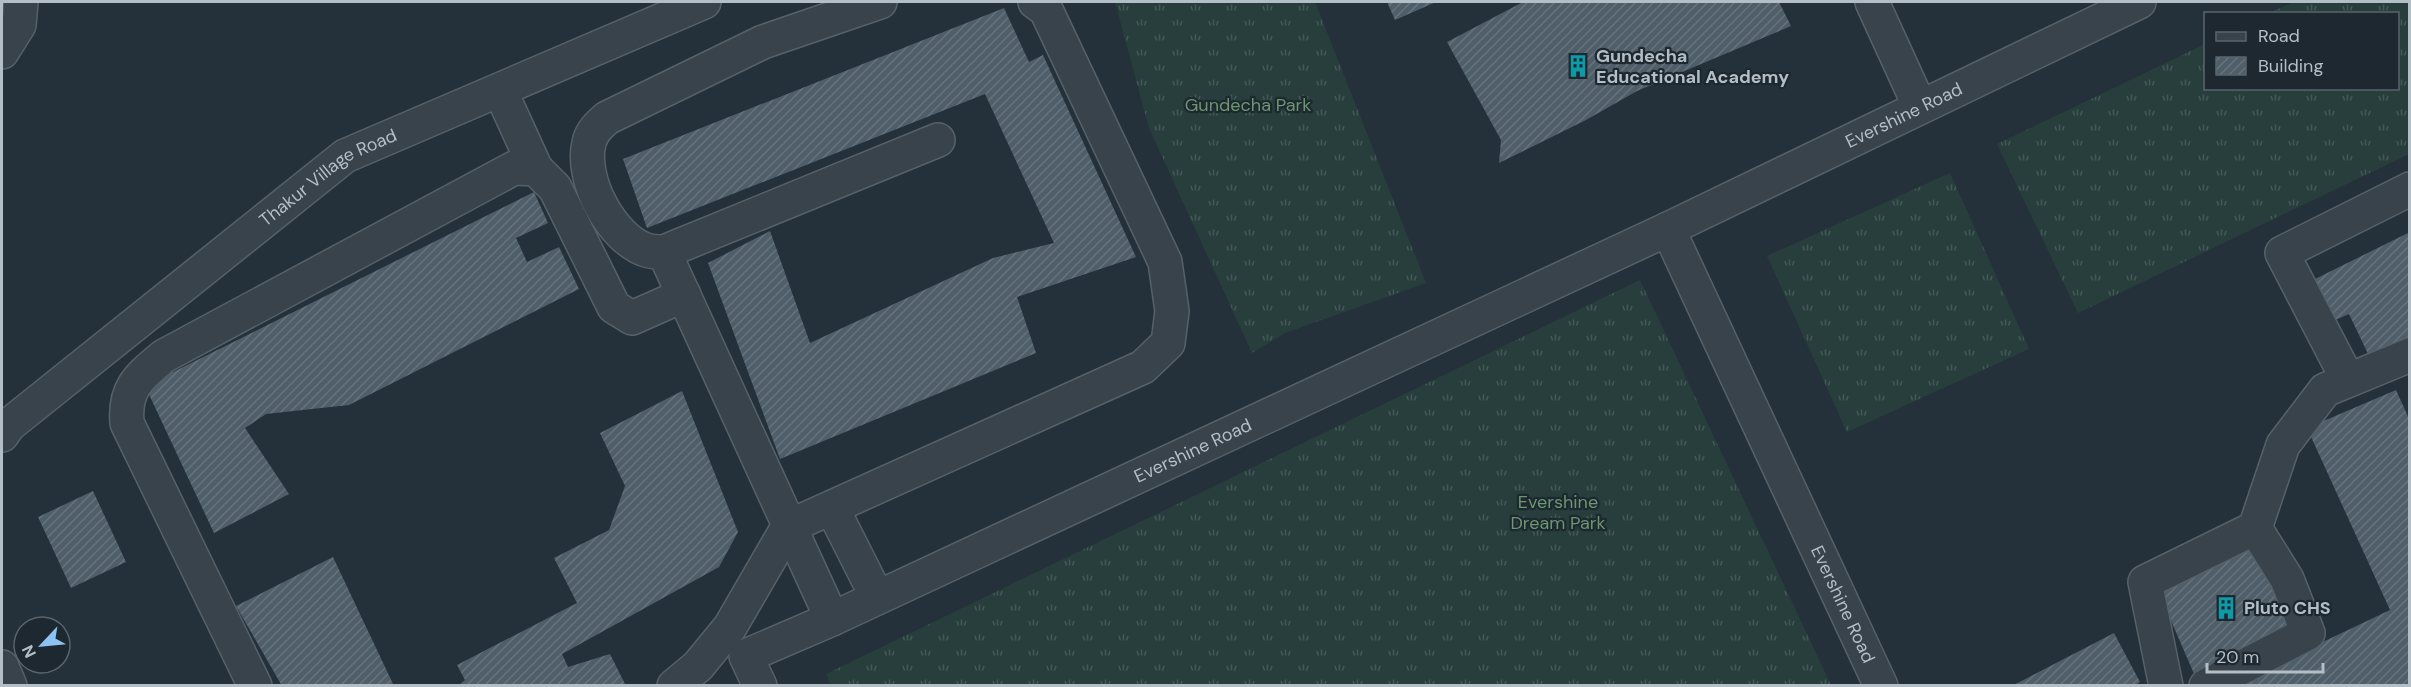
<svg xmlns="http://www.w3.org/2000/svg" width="2411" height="687" font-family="'DM Sans',sans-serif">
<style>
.grass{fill:url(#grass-tufts)}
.building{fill:url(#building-hatch)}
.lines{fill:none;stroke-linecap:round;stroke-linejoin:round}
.minor-casing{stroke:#566169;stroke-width:36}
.minor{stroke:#38434b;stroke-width:33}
.labels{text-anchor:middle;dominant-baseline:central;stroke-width:4.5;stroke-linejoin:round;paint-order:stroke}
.poi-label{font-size:18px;font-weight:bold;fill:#b3bec7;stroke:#1d2830;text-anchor:start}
.park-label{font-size:18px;fill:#6c976f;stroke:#1d2830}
.street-label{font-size:18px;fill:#b3bec7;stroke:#1d2830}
</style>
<defs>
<pattern id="grass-tufts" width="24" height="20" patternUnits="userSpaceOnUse" patternTransform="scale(1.5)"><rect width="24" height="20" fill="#273e3c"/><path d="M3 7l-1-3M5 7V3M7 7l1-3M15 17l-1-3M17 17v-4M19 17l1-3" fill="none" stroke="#445857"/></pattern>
<pattern id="building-hatch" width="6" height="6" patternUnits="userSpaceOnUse" patternTransform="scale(1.5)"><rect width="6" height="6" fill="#4f5e69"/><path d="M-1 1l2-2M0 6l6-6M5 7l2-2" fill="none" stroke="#66737d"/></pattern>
</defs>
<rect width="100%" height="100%" fill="#24313b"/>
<!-- grass -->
<path class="grass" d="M1115 2H1315L1426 283 1285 333 1252 353 1149 128Z
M2294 2H2409V154L2078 313 1997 144 2205 44 2206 88H2398V14L2269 13Z
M1950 173 2029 349 1847 432 1767 256Z
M1640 280 1831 685H831L826 674Z"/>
<!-- building -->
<path class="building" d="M1387 2H1436L1395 20Z
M1523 2H1779L1791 26 1637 91 1586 120 1499 163 1501 140 1447 42Z
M1004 8 1029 62 1043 55 1136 257 1017 297 1036 353 780 459 708 263 770 231 810 343 993 258 1054 243 985 94 647 228 623 159Z
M534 192 548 223 516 238 527 262 559 247 579 289 349 405 266 414 245 428 289 494 214 533 145 386Z
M2410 232V337L2369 356 2349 314 2333 321 2315 279Z
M2396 390 2410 421V686H2230L2390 610 2307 428Z
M682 391 738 532 719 567 562 654 568 667 610 654 626 686H458L465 680 457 665 577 603 554 558 609 530 625 486 600 433Z
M93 491 126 562 71 588 38 517Z
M2248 543 2296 624 2195 676 2158 591Z
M333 557 394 686H282L236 606Z
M2114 633 2140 682 2134 686H2012Z"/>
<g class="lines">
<!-- minor casing -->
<g class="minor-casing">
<g id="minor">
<path d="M1872 2 1920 107"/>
<path d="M2 52 19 25 21 2"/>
<path d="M500 90 536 169"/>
<path id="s1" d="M1668 229 1881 686"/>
<path d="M664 252C659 252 652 252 646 250 611 238 580 179 589 143 591 132 599 125 607 118L763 42 880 2"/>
<path d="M2348 380 2282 253 2410 189"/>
<path id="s2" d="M2 435 9 425 345 156 704 2"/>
<path d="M832 508 877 597"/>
<path d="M832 619 664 252 938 140"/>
<path d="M2 667 10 686"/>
<path d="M255 686 127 423C124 388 139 377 164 356L514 168 536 169 555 188 614 307 632 318 684 295"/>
<path d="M674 686 698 666 730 627 788 527 1143 367 1168 343 1172 311 1165 262 1046 10 1035 2"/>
<path id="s3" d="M760 686 746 656 832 619 1668 229 2139 2"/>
<path d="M2166 686 2145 582 2255 528 2283 445 2325 390 2410 355"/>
<path d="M2206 686 2308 633 2287 579 2255 528"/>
</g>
</g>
<!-- minor -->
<use href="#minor" class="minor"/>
</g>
<!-- icons -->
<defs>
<g id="building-bare" transform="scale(1.8)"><path d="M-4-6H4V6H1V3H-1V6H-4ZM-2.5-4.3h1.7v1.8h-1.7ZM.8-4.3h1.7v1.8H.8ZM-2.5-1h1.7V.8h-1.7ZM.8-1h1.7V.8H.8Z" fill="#0f9aa8" stroke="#1d2830" stroke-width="2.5" paint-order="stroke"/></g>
</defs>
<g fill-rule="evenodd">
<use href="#building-bare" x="1578" y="66"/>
<use href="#building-bare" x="2226" y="608"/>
</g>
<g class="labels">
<!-- poi labels -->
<g class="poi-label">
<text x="1596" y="56">Gundecha<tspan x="1596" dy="21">Educational Academy</tspan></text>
<text x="2244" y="608">Pluto CHS</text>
</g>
<!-- park labels -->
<g class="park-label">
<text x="1248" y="105">Gundecha Park</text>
<text x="1558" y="502">Evershine<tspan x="1558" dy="21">Dream Park</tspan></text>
</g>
<!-- street labels -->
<g class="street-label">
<text stroke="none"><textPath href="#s3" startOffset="1311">Evershine Road</textPath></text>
<text stroke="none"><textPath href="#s2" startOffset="417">Thakur Village Road</textPath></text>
<text stroke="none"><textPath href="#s3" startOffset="525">Evershine Road</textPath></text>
<text stroke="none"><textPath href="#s1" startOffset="414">Evershine Road</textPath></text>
</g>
</g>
<!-- border -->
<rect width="2411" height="687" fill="none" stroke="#b3bec7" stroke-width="6"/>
<!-- legend -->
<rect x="2204" y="12" width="195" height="78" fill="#1d2830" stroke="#59646c" stroke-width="1.5"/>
<rect x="2216" y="32" width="30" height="9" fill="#38434b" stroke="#59646c" stroke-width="1.5"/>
<text x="2258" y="42" font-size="18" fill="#b3bec7">Road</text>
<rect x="2216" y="57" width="30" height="18" fill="url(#building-hatch)" stroke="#59646c" stroke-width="1.5"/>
<text x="2258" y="72" font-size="18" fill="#b3bec7">Building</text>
<!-- north arrow -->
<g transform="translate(42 645) rotate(244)"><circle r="28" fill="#1d2830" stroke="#59646c" stroke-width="1.5"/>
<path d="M0-4.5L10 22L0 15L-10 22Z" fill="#8dc3f2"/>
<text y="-9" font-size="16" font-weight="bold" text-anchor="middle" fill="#b3bec7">N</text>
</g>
<!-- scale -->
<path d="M2207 663v9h116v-9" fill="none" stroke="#b3bec7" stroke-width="3"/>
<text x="2216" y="663" font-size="18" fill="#b3bec7" stroke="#1d2830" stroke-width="4.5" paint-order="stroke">20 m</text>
</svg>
